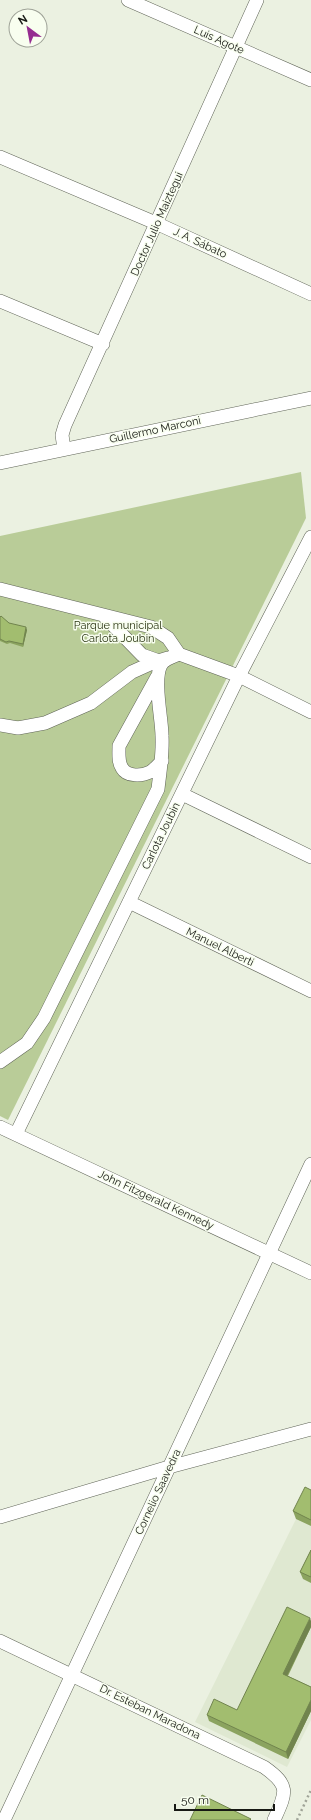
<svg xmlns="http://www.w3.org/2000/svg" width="311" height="1820" font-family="Raleway,sans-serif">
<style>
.built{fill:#dfe8d1}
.green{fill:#b9cc98}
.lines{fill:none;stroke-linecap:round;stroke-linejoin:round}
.street-casing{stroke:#606558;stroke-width:14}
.path{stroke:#9fa397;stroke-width:2.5;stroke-dasharray:2 3;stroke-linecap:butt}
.street{stroke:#fff;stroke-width:13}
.wall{fill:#8ba35f}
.shaded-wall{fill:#71844e}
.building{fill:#a2bd6f;stroke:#71844e}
.labels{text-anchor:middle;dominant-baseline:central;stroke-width:3;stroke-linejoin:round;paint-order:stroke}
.street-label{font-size:11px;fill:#171914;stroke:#f8feef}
.park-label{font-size:11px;fill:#293412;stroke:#f8feef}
</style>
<rect width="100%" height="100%" fill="#ebf1e1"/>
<!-- built -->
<path class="built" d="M308 1495 311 1496V1720L287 1767 195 1722Z"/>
<!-- green -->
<path class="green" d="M301 472 306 518 8 1120 0 1116V536Z"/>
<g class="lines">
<!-- street casing -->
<g class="street-casing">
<path id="street" d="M128 0 311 80
M0 157 158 224 311 294
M0 301 103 344
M64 449 62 435 65 425 257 0
M0 463 311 398
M0 589 151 627 168 638 179 654 239 676 311 712
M103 615 142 655 159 661
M157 677 119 746C119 754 118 762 122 768 127 777 142 776 150 772 154 770 158 765 162 761
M0 725 18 728 45 723 91 703 132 672 152 663 168 658
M182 794 311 857
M129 902 311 991
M0 1062 27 1043 44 1018 158 789C160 771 163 754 162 736 162 719 153 680 161 665 164 659 172 657 179 654
M0 1127 311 1273
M16 1134 239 676 311 537
M0 1517 169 1467 311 1429
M0 1641 264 1767C291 1786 286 1793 274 1820
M4 1820 311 1164"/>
</g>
<!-- path -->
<path class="path" d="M297 1820 311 1790"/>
<!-- street -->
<use href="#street" class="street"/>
</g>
<!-- wall -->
<path class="wall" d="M0 617 9 623 27 630 23 647 10 643 7 644 0 641Z
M311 1490V1526L296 1519 293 1511Z
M311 1550V1583L303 1579 300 1572Z
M311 1621V1627L288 1676 311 1687V1711L288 1759 209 1721 207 1715 237 1710Z"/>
<!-- shaded-wall -->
<path class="shaded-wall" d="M26 627 27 630 23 647V644Z
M310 1618 311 1621V1627L285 1680 283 1674Z
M311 1700V1711L288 1759 286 1752Z"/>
<!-- building -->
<path class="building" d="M1 616 9 623 26 627 23 644 9 641 6 642 0 639V617Z
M305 1487 311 1490V1520L293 1511Z
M311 1550V1577L300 1572Z
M287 1607 310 1618 283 1674 311 1687V1700L286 1752 207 1715 214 1699 237 1710Z
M202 1795 251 1819 250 1820H190Z"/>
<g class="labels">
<!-- street labels -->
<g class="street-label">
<text transform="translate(219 40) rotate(24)">Luis Agote</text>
<text transform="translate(157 224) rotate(-66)">Doctor Julio Maiztegui</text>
<text transform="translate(200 243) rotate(25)">J. A. Sábato</text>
<text transform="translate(155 430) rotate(-12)">Guillermo Marconi</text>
<text transform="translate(161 836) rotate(-64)">Carlota Joubin</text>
<text transform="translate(220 947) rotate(26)">Manuel Alberti</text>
<text transform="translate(156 1200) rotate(25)">John Fitzgerald Kennedy</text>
<text transform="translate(158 1492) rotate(-65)">Cornelio Saavedra</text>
<text transform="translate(150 1712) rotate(26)">Dr. Esteban Maradona</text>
</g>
<!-- park labels -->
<g class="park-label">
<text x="118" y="625">Parque municipal<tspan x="118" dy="13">Carlota Joubin</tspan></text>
</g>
</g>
<!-- north arrow -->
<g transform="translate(28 28) rotate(328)"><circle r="19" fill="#f8feef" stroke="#9ea297"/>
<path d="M0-3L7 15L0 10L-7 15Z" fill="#952c90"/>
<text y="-6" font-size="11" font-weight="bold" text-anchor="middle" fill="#171914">N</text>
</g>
<!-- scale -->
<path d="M175 1804v6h99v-6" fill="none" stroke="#171914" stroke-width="2"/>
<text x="181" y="1804" font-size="12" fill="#171914" stroke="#f8feef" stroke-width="3" paint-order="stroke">50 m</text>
</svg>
